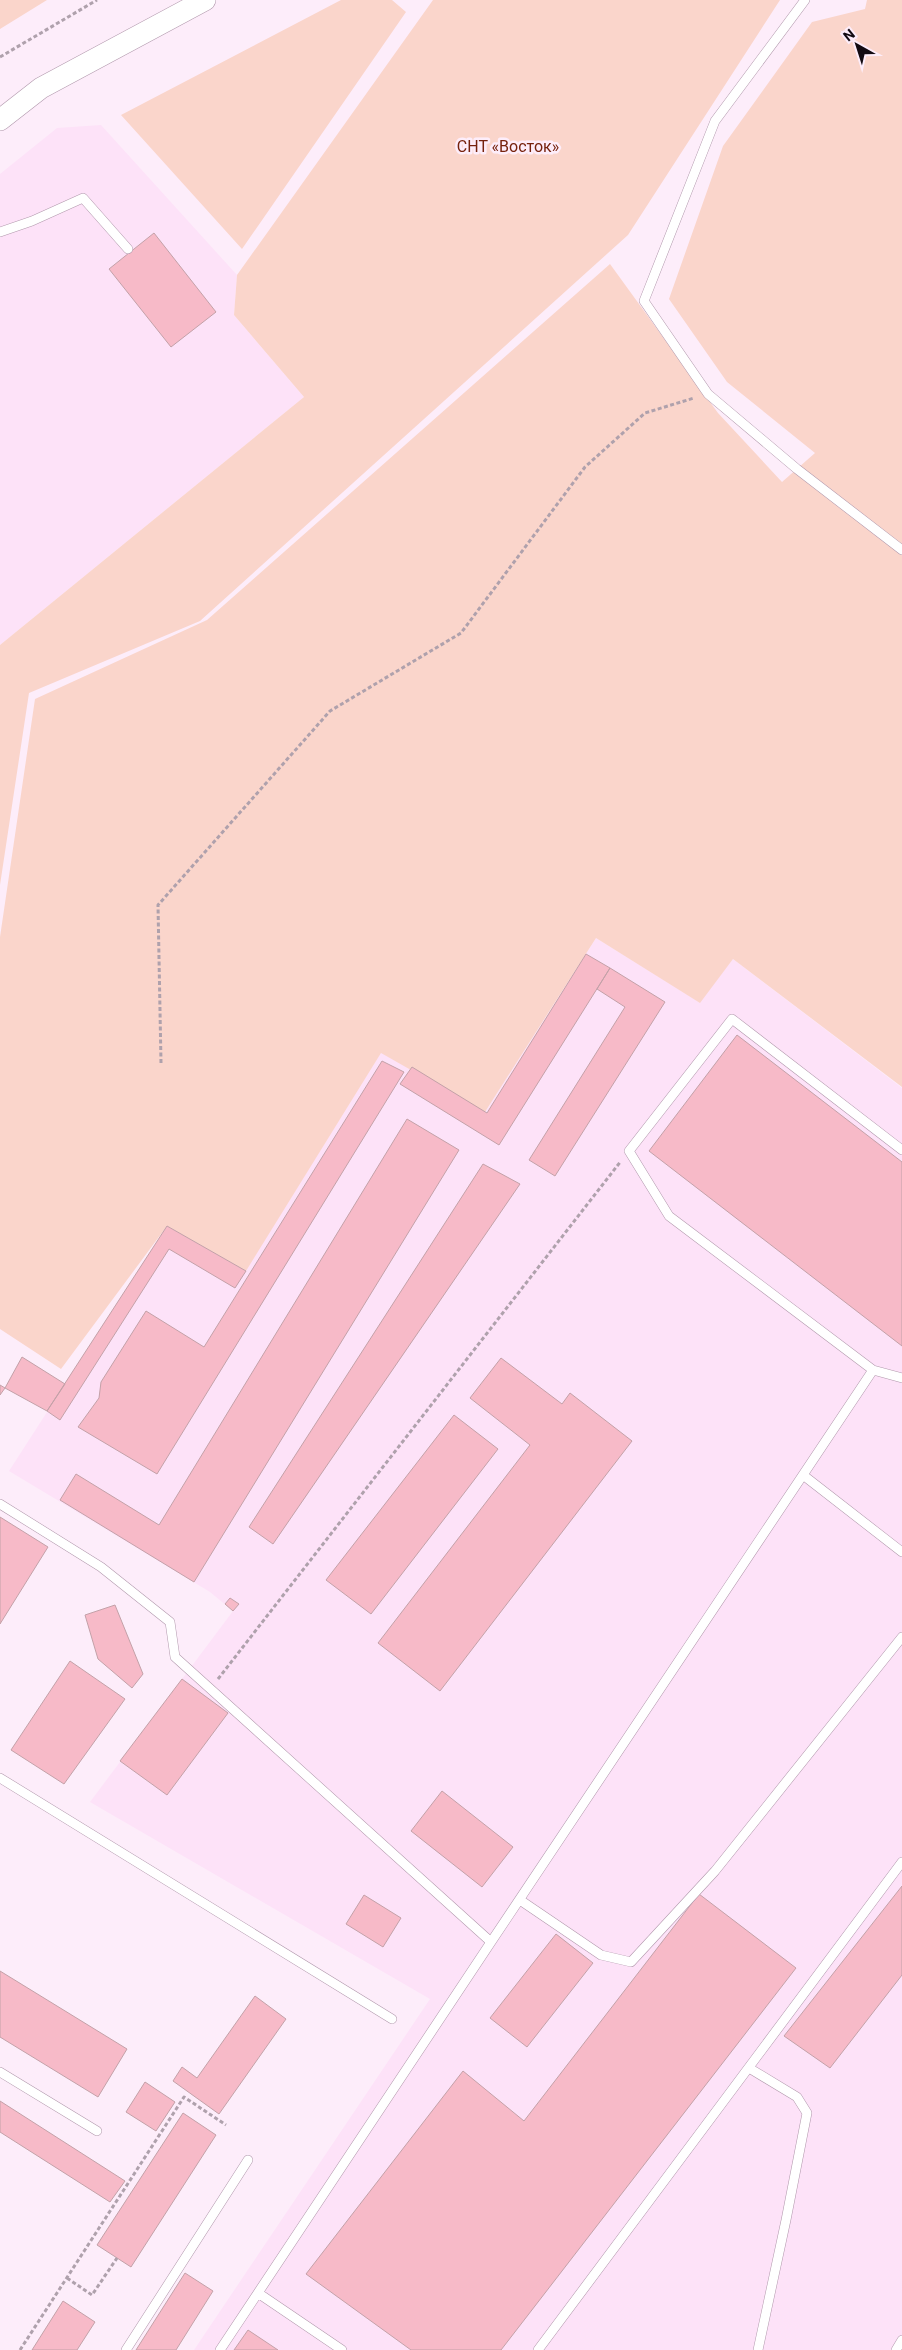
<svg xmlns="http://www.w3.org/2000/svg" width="902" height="2350" font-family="Roboto,sans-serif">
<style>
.built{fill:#fde2f8}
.green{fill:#fad5cb}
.building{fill:#f7bac8;stroke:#c3a1a8}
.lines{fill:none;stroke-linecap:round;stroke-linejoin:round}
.service-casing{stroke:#b198ac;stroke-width:10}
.tertiary-casing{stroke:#b198ac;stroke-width:22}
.path{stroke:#afa1ac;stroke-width:3;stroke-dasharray:4 2.5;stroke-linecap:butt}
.service{stroke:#fff;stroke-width:9}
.tertiary{stroke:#fff;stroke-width:21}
.labels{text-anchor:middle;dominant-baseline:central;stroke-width:5;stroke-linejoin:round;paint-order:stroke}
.park-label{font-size:16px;fill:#76220d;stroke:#fdedfa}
</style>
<rect width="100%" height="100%" fill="#fdedfa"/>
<!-- built -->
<path class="built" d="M101 125 237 275 234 315 304 397 0 645V174L57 128Z
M596 938 699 1002 733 959 902 1088V2350H194L430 1999 90 1802 233 1611 210 1592 9 1471 167 1226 246 1270 384 1048 485 1112Z"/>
<!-- green -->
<path class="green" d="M0 0H47L0 29Z
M341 0H392L406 12 242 249 121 115Z
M433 0H780L628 235 200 621 29 693 0 885V645L304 397 234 315 237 275Z
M867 0H902V1087L733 959 700 1003 596 938 485 1112 381 1053 246 1271 167 1226 61 1369 0 1329V937L35 699 207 620 610 264 718 413 782 482 815 453 727 382 669 299 723 146 812 22 865 9Z"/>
<!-- building -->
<path class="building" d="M154 233 216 312 171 347 109 269Z
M586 954 610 968 499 1145 400 1084 412 1067 487 1113Z
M610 968 665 1002 555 1176 529 1160 625 1007 597 989Z
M737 1035 902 1162V1346L649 1151Z
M382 1061 404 1072 157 1474 78 1427 99 1398 101 1382 146 1311 204 1347Z
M407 1119 459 1150 194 1582 60 1500 76 1474 159 1525Z
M483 1164 520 1184 273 1544 249 1527Z
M167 1226 246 1271 235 1288 169 1249 60 1420 47 1411Z
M22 1357 65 1384 47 1411 5 1388Z
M501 1358 562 1404 570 1393 632 1441 440 1691 378 1643 530 1445 470 1398Z
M0 1385 5 1388 0 1395Z
M454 1415 498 1449 371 1614 326 1580Z
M0 1517 48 1547 0 1624Z
M230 1598 239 1604 233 1611 225 1604Z
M115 1605 143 1674 132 1688 98 1659 85 1615Z
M70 1661 125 1699 64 1784 11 1750Z
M182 1679 228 1713 167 1795 120 1761Z
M442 1791 513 1847 482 1887 411 1831Z
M902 1886V1975L830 2068 784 2036Z
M699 1894 796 1968 501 2350H411L306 2274 463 2071 524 2121Z
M364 1895 401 1918 383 1947 346 1924Z
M556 1934 593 1963 527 2047 490 2018Z
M0 1971 127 2049 98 2097 0 2037Z
M255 1996 286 2019 219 2114 173 2081 182 2067 197 2078Z
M145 2082 175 2102 156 2131 126 2112Z
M0 2101 125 2181 110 2202 0 2132Z
M183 2113 216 2135 131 2267 97 2245Z
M185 2273 213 2291 176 2350H136Z
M63 2301 95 2322 77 2350H32Z
M248 2330 278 2350H234Z"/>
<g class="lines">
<!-- service casing -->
<g class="service-casing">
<path id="service" d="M805 0 715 121 644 301 708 394 797 469 902 550
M0 232 32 221 83 198 128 249
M873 1370 902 1378
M803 1475 902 1552
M0 1504 101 1567 170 1622 175 1657 491 1942 220 2350
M0 1778 392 2019
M520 1900 601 1955 631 1962 715 1871 902 1637
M491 1942 873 1370 669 1216 629 1151 732 1019 902 1150
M749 2068 797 2097 807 2113 786 2220 758 2350
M0 2072 97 2131
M258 2293 342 2350
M126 2350 248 2160
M538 2350 902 1862
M896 2350 902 2340"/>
</g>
<!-- tertiary casing -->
<g class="tertiary-casing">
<path id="tertiary" d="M0 120 41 88 205 0"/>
</g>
<!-- path -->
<path class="path" d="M0 57 97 0
M161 1063 158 905 330 711 461 633 585 467 645 413 694 398
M218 1679 621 1161
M67 2278 92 2295 117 2258
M20 2350 184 2097 226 2125"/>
<!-- service -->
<use href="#service" class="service"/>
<!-- tertiary -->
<use href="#tertiary" class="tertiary"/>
</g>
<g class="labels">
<!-- park labels -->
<g class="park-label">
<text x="508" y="146">СНТ «Восток»</text>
</g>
</g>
<!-- north arrow -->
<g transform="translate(857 45) rotate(321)" stroke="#fdedfa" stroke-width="4" paint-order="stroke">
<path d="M0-4L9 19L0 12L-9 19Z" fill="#120a11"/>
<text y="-8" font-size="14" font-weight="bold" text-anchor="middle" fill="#120a11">N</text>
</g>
</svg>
